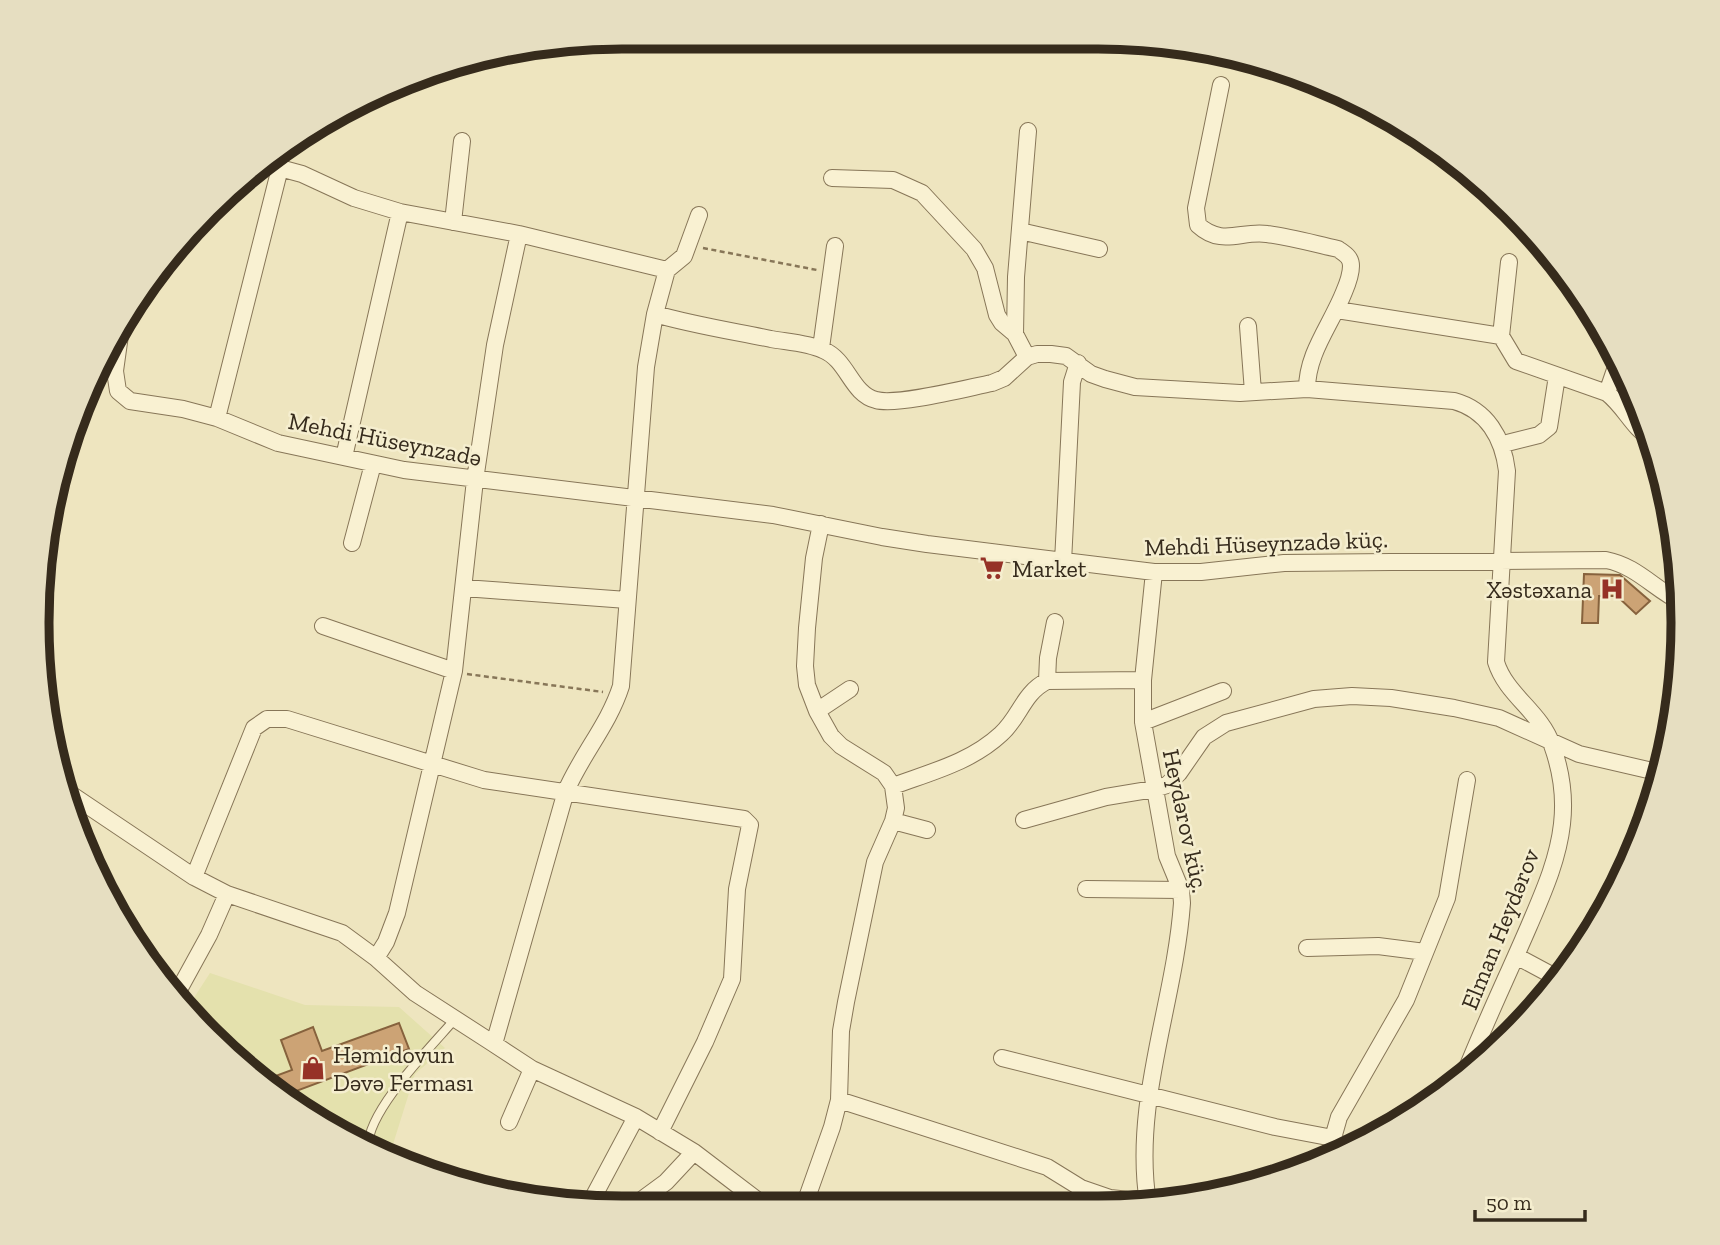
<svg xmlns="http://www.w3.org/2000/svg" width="1720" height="1245" font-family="'Zilla Slab',serif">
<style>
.farmland{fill:#e4e1ad}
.building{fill:#cca375;stroke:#86623d;stroke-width:2}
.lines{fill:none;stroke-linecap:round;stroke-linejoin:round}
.lane-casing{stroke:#877658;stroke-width:10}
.street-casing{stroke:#877658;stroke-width:18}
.path{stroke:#877658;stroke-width:2.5;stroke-dasharray:5 3.5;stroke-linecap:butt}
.lane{stroke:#f9f1d2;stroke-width:8}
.street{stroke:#f9f1d2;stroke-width:16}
.labels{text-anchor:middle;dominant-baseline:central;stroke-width:5;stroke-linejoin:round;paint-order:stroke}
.street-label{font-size:24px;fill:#362b1c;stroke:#f5eecf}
.poi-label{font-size:24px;fill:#362b1c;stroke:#f5eecf;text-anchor:start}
.rim{fill:none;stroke:#362b1c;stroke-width:9}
</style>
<rect width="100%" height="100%" fill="#eee5bf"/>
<!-- farmland -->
<path class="farmland" d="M210 973 305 1005 399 1007 445 1048 415 1074 389 1157 330 1130 237 1063 186 1010Z"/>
<!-- building -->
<path class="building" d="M1584 574 1620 575 1650 601 1636 614 1617 596H1599L1598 623H1582Z
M399 1023 409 1049 283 1096 262 1081 292 1070 281 1040 313 1027 322 1051Z"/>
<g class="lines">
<!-- lane casing -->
<g class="lane-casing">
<path id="lane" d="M368 1147C367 1111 431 1047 455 1019"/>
</g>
<!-- street casing -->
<g class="street-casing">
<path id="street" d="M1221 85 1196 208 1198 225C1222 247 1242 230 1267 234 1291 237 1315 244 1338 249 1345 254 1351 257 1351 266 1351 275 1347 285 1344 292 1331 325 1307 353 1307 389
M265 164 302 174 354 198 400 212 519 234 667 270
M832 178 893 180 922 193 974 249 985 268 997 315 1002 323 1015 334
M699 215 684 256 667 270 655 314 646 367 621 686C609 724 582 754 566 791L494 1044 532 1069 636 1117 694 1152 765 1206
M453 222 462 141
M1020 231 1099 249
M1509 262 1501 336 1516 361 1607 393C1624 406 1633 428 1651 439
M1337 310 1501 336
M655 314C693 325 732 331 771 339 788 342 808 343 823 350 848 360 851 394 876 400 897 406 967 388 992 383L1004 378 1027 357 1037 354H1051L1066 356 1091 374 1105 379 1135 387 1240 393 1307 389 1454 401C1487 410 1503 438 1507 471L1496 662C1506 695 1541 712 1552 745 1561 770 1565 798 1562 824 1558 860 1543 893 1529 926 1507 977 1483 1027 1463 1078
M1248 326 1253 392
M121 328 115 371 118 391 130 401 183 409 217 418 278 443 404 470 773 515 882 537 927 544 1154 572H1201L1284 563 1606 560C1637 566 1654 589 1681 602
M821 348 835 246
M1027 357 1015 334 1016 277 1028 131
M1607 393 1619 358
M217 418 280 168
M1503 444 1539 435 1549 427 1557 376
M344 457 400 212
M352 543 373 464
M1063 562 1072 382 1078 363
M464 588 627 600
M323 626 454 671
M1047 681 1048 658 1055 622
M817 711 850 689
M1143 722 1223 691
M893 786C931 772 971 762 1001 734 1020 717 1023 693 1047 681L1143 680
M66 791 194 877 227 894 342 933 376 958 415 993 494 1044
M1024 820 1106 797 1154 789 1167 785 1179 773 1204 737 1226 723 1314 699 1352 696 1391 698 1454 708 1499 718 1579 754 1661 773
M893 821 927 830
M194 877 254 728 267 719H287L484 780 744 819 750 825 737 889 732 979 705 1042 660 1132
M1086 889 1181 890
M1307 948 1378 946 1425 952
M1516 956 1559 979
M376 958 386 942 397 913 454 671 475 480 495 345 519 234
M175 997 209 935 227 894
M1002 1058 1275 1127 1333 1138
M839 1100 1047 1167 1081 1188 1110 1198 1129 1200 1147 1198
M509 1122 532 1069
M1346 1150 1333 1138 1339 1117 1406 1000 1447 898 1467 780
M1148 1203C1132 1102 1175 1003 1182 903L1181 890 1167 856 1143 722V680L1154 572
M804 1206 832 1127 839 1100 841 1031 846 1002 875 862 893 821 896 808 893 786 884 773 841 746 831 736 817 711 807 685 805 666 807 628 814 558 821 524
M588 1207 636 1117
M632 1207 666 1182 694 1152"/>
</g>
<!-- path -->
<path class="path" d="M703 248 817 270
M467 674 603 692"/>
<!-- lane -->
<use href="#lane" class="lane"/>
<!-- street -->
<use href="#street" class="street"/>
</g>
<!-- icons -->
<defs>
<g id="supermarket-bare" transform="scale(1.89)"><path d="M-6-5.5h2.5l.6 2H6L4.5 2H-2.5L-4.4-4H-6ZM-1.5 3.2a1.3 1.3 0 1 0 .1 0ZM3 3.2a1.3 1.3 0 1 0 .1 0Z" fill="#963227" stroke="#f5eecf" stroke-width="2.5" paint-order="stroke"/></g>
<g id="hospital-bare" transform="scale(1.89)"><path d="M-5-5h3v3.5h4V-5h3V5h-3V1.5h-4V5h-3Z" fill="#963227" stroke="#f5eecf" stroke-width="2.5" paint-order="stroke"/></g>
<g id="shop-bare" transform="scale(1.89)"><path d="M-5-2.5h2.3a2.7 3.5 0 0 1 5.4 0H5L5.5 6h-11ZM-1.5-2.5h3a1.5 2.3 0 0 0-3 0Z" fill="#963227" stroke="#f5eecf" stroke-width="2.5" paint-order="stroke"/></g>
</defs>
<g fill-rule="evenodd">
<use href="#supermarket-bare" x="992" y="568"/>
<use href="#hospital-bare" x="1612" y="589"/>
<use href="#shop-bare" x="313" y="1068"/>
</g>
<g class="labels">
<!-- street labels -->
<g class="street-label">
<text transform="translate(385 439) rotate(11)">Mehdi Hüseynzadə</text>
<text transform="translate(1266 543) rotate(-2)">Mehdi Hüseynzadə küç.</text>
<text transform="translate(1186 821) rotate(78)">Heydərov küç.</text>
<text transform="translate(1500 929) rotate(-68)">Elman Heydərov</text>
</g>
<!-- poi labels -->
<g class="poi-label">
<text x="1012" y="568">Market</text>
<text x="1592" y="589" text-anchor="end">Xəstəxana</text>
<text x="333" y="1054">Həmidovun<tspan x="333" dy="28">Dəvə Ferması</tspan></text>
</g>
</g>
<!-- crop -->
<path d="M0 0H1720V1245H0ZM622 49H1098A573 573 0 0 1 1671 622V623A573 573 0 0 1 1098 1196H622A573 573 0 0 1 49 623V622A573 573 0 0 1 622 49Z" fill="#e6dec1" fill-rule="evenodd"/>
<path class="rim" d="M622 49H1098A573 573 0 0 1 1671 622V623A573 573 0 0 1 1098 1196H622A573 573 0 0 1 49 623V622A573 573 0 0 1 622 49Z"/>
<!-- scale -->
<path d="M1475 1210v10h110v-10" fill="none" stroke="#362b1c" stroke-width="3.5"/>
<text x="1486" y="1210" font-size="21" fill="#362b1c" stroke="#f5eecf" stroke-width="5" paint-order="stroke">50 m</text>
</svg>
